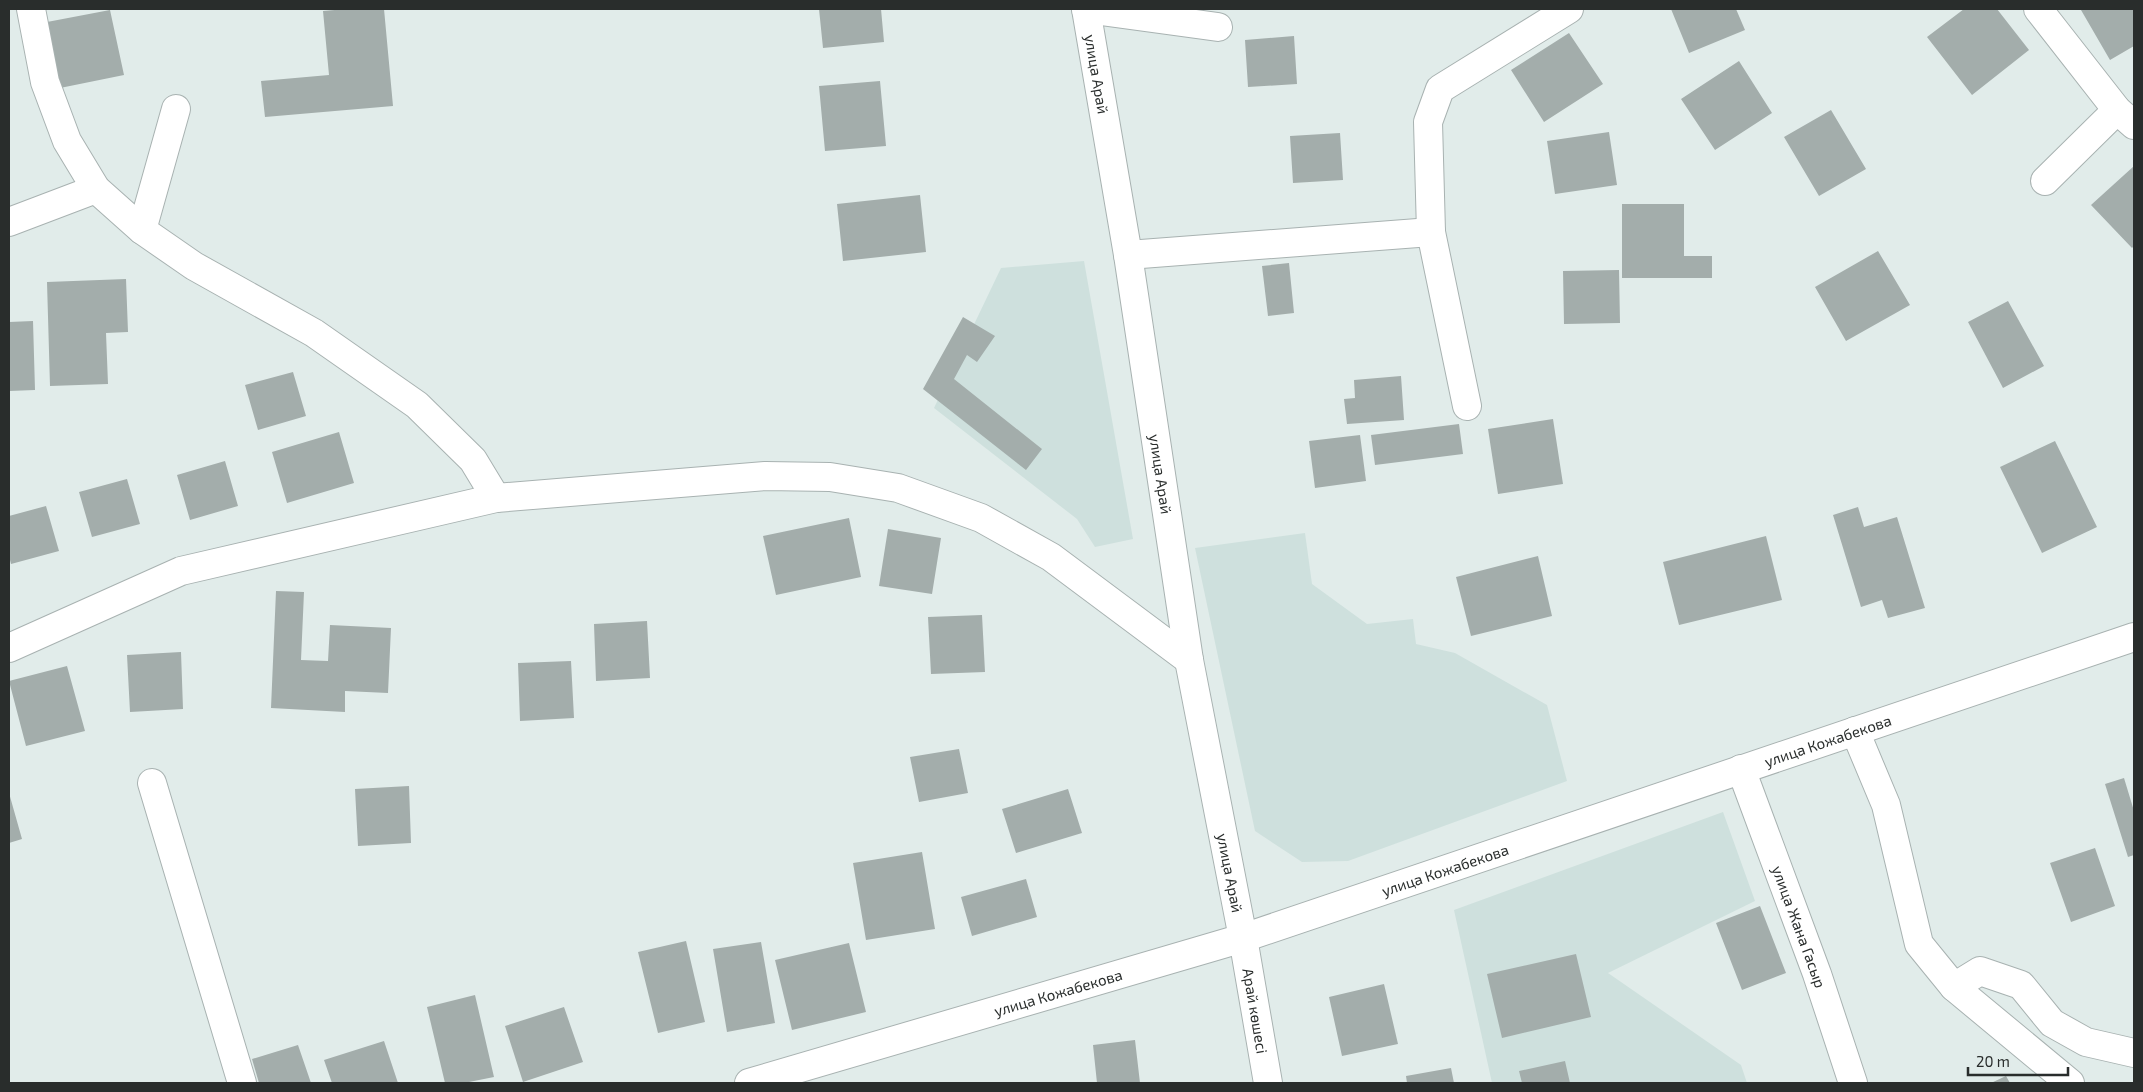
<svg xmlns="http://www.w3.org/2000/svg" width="2143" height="1092" font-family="'Exo 2',sans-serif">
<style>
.built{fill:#cee0dd}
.building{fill:#a3adab}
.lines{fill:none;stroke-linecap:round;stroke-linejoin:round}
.street-casing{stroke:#a8b2b1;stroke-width:30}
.secondary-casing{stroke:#a8b2b1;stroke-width:30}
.street{stroke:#fff;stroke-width:28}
.secondary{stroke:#fff;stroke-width:28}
.labels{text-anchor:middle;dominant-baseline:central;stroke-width:5;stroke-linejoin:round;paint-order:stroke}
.street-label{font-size:15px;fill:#292d2c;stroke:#e1ecea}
</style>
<rect width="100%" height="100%" fill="#e1ecea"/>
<!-- built -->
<path class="built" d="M1084 261 1133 539 1095 547 1077 519 934 408 1001 268Z
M1305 533 1312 584 1367 624 1413 619 1416 644 1455 653 1547 705 1567 781 1348 861 1302 862 1255 831 1195 548Z
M1723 812 1755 901 1608 973 1741 1065 1747 1083H1492L1454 910Z"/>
<!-- building -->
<path class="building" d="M346 9H384L393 106 265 117 261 81 329 75 323 11Z
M819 9H881L884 42 823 48Z
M1671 9H1736L1745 30 1689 53Z
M1964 9H1997L2029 50 1972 95 1927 37Z
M2083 9H2134V46L2110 60 2081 10Z
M110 10 124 75 60 88 47 22Z
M1569 33 1603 84 1544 122 1511 70Z
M1294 36 1297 84 1248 87 1245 40Z
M1739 61 1772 113 1715 150 1681 99Z
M880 81 886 146 825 151 819 86Z
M1831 110 1866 169 1819 196 1784 137Z
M1609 132 1617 185 1555 194 1547 141Z
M1340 133 1343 180 1293 183 1290 136Z
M2134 166V246L2132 248 2091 205Z
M920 195 926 252 843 261 837 204Z
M1622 204H1684V256H1712V278H1622Z
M1878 251 1910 305 1846 341 1815 287Z
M1289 263 1294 313 1268 316 1262 266Z
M1619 270 1620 323 1564 324 1563 271Z
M126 279 128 332 106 333 108 384 50 386 47 282Z
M2008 301 2044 366 2003 388 1968 322Z
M963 317 995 336 977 362 967 355 954 379 1042 449 1026 470 923 389Z
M33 321 35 390 9 391V322Z
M293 372 306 416 258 430 245 385Z
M1401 376 1404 420 1347 424 1344 399 1355 398 1354 380Z
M1553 419 1563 484 1498 494 1488 429Z
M1459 424 1463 454 1375 465 1371 435Z
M339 432 354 483 287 503 272 452Z
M1360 435 1366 481 1315 488 1309 441Z
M2055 441 2097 527 2042 553 2000 467Z
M225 461 238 506 190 520 177 475Z
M127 479 140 524 92 537 79 492Z
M46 506 59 551 11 564 9 556V516Z
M1858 507 1864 527 1897 517 1925 608 1888 618 1882 600 1861 607 1833 515Z
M849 518 861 577 776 595 763 536Z
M888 529 941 538 932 594 879 586Z
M1766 536 1782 600 1679 625 1663 562Z
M1538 556 1552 616 1471 636 1456 577Z
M276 591 304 592 301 660 328 661 330 625 391 628 388 693 345 691V712L271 708Z
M982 615 985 672 931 674 928 617Z
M647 621 650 678 596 681 594 624Z
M181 652 183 709 130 712 127 655Z
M571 661 574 718 520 721 518 663Z
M67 666 85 731 26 746 9 681Z
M959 749 968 793 919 802 910 757Z
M2124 778 2134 811V855L2128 857 2105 784Z
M409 786 411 843 358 846 355 789Z
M1068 789 1082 833 1016 853 1002 809Z
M9 793 22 839 9 843Z
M2095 848 2115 906 2071 922 2050 863Z
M922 852 935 929 866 940 853 863Z
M1026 879 1037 917 972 936 961 897Z
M1760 906 1786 973 1742 990 1716 923Z
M686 941 705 1022 658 1033 638 952Z
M761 942 775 1023 727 1032 713 949Z
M849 943 866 1012 792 1030 775 960Z
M1576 954 1591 1017 1502 1038 1487 974Z
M1384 984 1398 1044 1342 1056 1329 997Z
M475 995 494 1077 464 1083H445L427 1007Z
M564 1007 583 1062 523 1082 505 1026Z
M1135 1040 1140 1083H1097L1093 1045Z
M384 1041 398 1083H332L324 1060Z
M298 1045 311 1083H259L252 1059Z
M1565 1061 1570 1083H1522L1519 1071Z
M1451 1068 1454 1083H1407L1406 1076Z
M2006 1076 2010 1083H1991Z"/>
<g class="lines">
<!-- street casing -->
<g class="street-casing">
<g id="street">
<path d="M31 9 45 82 67 141 96 189 142 230 194 266 314 333 417 405 473 460 496 498"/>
<path id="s1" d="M1086 9 1128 255 1189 660 1243 938"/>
<path d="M1086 9 1218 27"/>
<path d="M2038 9 2117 110 2134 125"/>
<path d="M2045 181 2117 110"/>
<path d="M9 222 96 189"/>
<path d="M142 230 176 109"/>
<path d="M1128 255 1431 232"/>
<path d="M1467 406 1431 232 1428 122 1440 89 1569 9"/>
<path d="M9 648 181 571 496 498 765 476 830 477 898 488 981 518 1051 557 1189 660"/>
<path d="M1855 731 1886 805 1919 944 1954 987 2070 1083"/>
<path id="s2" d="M1741 769 1817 974 1853 1083"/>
<path d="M152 783 242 1083"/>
<path d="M1954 987 1980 971 2021 985 2052 1023 2086 1042 2134 1053"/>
</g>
</g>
<!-- secondary casing -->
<g class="secondary-casing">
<g id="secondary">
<path id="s3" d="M1243 938 1268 1083"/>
<path id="s4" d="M749 1083 1243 938 2134 637"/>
</g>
</g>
<!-- street -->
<use href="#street" class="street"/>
<!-- secondary -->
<use href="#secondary" class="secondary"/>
</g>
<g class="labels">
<!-- street labels -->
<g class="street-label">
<text stroke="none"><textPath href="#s1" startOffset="66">улица Арай</textPath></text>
<text stroke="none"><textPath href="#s1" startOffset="471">улица Арай</textPath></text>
<text stroke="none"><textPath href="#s4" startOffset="1132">улица Кожабекова</textPath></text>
<text stroke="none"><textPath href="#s4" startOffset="728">улица Кожабекова</textPath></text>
<text stroke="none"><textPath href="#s1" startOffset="876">улица Арай</textPath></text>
<text stroke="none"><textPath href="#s2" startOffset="168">улица Жана Гасыр</textPath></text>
<text stroke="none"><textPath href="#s4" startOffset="322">улица Кожабекова</textPath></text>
<text stroke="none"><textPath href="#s3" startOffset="74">Арай көшесі</textPath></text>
</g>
</g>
<!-- border -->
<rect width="2143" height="1092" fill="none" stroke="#292d2c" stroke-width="20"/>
<!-- scale -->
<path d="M1968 1067v8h100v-8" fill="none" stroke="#292d2c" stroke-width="2.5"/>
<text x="1976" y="1067" font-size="15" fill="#292d2c" stroke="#e1ecea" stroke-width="4" paint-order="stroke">20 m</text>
</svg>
